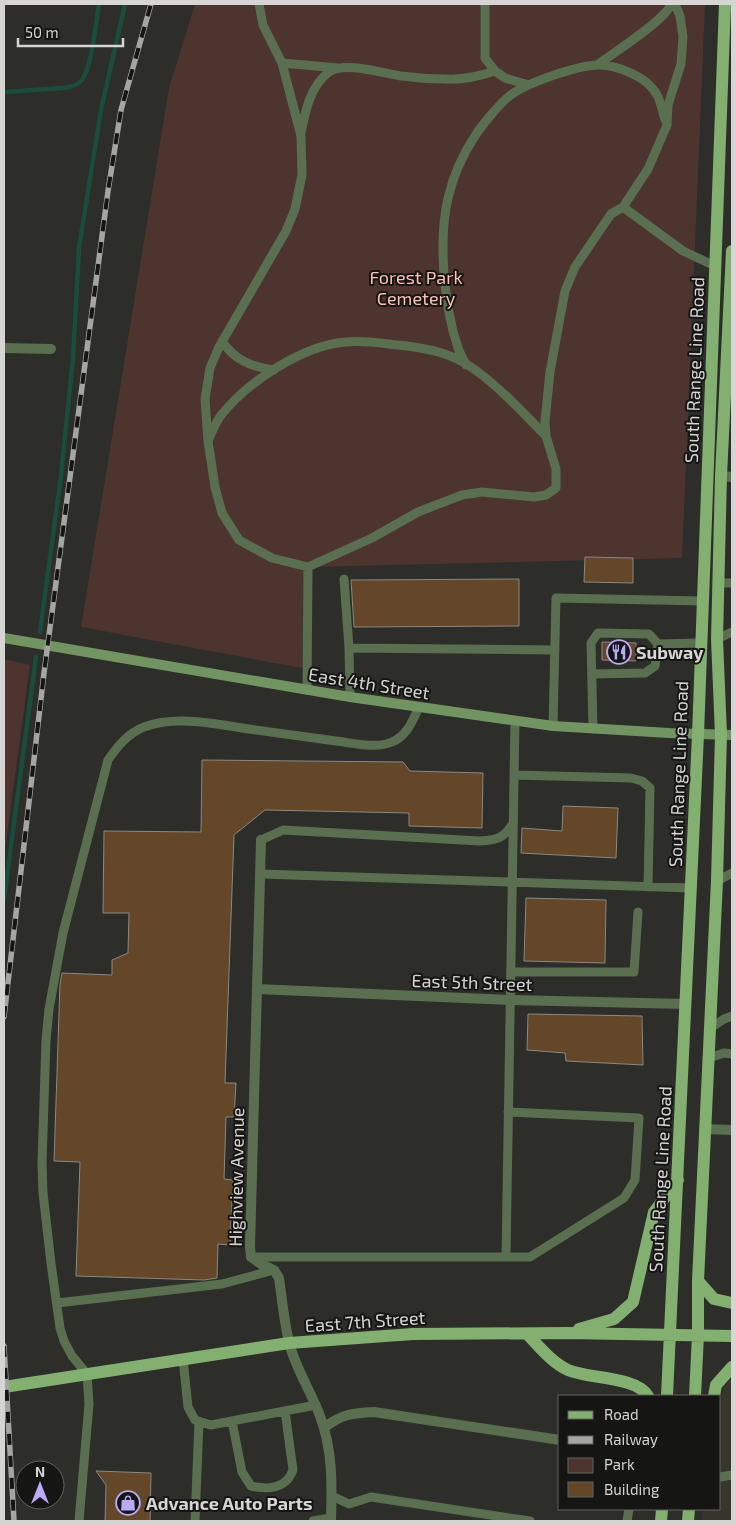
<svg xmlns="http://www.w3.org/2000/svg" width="736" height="1525" font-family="'Exo 2',sans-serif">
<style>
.built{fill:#37362d}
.green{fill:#4d342e}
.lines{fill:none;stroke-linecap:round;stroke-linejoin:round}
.stream{stroke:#1b4d3e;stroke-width:4.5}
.building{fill:#634728;stroke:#8a8885}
.lane{stroke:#596f50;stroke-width:9}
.street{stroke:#596f50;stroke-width:10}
.secondary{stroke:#719462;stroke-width:10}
.primary{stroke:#83b070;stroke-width:12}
.rail-casing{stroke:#a5a5a3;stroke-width:5.5}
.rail{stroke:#151514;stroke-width:4;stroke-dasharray:11;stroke-linecap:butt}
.labels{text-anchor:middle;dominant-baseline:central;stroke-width:4;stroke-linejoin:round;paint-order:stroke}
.park-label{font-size:18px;fill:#fec2b4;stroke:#151514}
.street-label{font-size:18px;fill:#d6d5d4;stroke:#151514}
.poi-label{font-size:18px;font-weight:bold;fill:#d6d5d4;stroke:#151514;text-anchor:start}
</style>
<rect width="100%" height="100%" fill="#2d2d2a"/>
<!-- built -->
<path class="built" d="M732 1377V1521H702L703 1509H720V1400L725 1386Z"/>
<!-- green -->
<path class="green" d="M195 4H705L682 558 309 567 307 669 81 627 169 88Z
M4 659 30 665 4 857Z"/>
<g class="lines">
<!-- stream -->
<path class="stream" d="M4 92 63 88C70 87 76 86 81 81 92 69 96 21 99 4
M40 632 61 476 73 358 79 248 101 110 125 4
M4 899 36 657"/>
</g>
<!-- building -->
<path class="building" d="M585 557 633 558V583L584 582Z
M519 579V626L354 627 351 580Z
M602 642 636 643V661L602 660Z
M202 760 403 762 410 771 483 773 482 828 409 826V813L265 810 234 835 225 1083H236L234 1117H226L224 1179 233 1180 230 1245 218 1244 217 1278 204 1280 76 1276 80 1162 54 1161 60 984 62 973 112 975V960L128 953 129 913H103L104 831 201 832Z
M563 806 618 808 616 858 521 853 522 828 562 831Z
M526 898 606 900 605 963 524 961Z
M528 1014 642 1016 643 1065 566 1061 565 1053 527 1050Z
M96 1471 151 1473 150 1521H105L106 1485Z"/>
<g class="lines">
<!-- lane -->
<path class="lane" d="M259 4 263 25 282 63 301 136 302 175 295 209 286 231 219 347 210 368 205 399 208 441 215 487 222 513 239 540 272 558 308 567 372 538 418 512 462 495 482 492 534 497 546 495 556 488V469L546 436 545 421 550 372 565 291 575 267 611 214 623 207 648 169 667 125 668 105 681 64 683 37 680 16 675 4
M485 4V58L495 71 505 78 529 85
M282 63 338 68
M597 65C612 54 667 19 671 4
M301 133C305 112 310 86 329 72 345 61 382 73 401 76 416 78 431 79 446 79 464 80 479 76 495 71
M623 207 683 251 715 266
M222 341C234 360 252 367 274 370
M466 365C464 360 460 354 458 348 444 306 438 241 448 198 453 177 463 154 475 136 481 126 498 106 507 98 522 84 578 65 599 65 617 65 648 77 657 95 660 99 663 113 665 120
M208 441C212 432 216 421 222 414 249 381 302 346 345 342 362 340 380 343 398 345 418 347 439 350 457 359 487 373 522 412 546 436
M344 579 349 648
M718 583H732
M717 639 732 632
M592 674 645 673 655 666 658 644
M307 690 308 567
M350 697 349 648 555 650
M553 726 556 598 703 601
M593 729 591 643 598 633 649 634 658 644 701 643
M514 775 631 778 642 781 650 788 648 887
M261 840 283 830 480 841C498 840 504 838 513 823
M260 874 691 888
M717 881 732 873
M511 972H634L638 912
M709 1029 724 1019 732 1016
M709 1058 724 1053 732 1054
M506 1256 515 721
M251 1257H530L624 1198 635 1180 639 1118 508 1112
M57 1303 222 1284 274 1270
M183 1359 188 1407 195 1420 211 1425 316 1405
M232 1421 242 1472 251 1486C269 1490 286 1489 293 1470L285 1411
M720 1477 732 1475
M332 1496 349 1504 371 1497 530 1521
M79 1521 89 1404 87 1374 72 1356 64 1341 60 1328 51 1263 43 1193 42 1163 46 1040 49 1009 63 933 108 760C117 747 128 733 144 727 176 715 216 724 249 729 278 733 307 737 336 741 353 743 376 749 392 742 407 736 413 720 419 707
M195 1521 199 1421
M313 1521 331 1518
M627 1521 629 1509"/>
<!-- street -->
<path class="street" d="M4 348 51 349
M721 476 732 477
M261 840 250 1247 251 1257 261 1264 274 1270 279 1278C282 1299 284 1321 289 1342 295 1368 311 1391 320 1416 333 1450 332 1486 331 1521
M257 989 510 1000 686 1004
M704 1129 732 1130
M324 1428C341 1414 353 1413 374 1412L560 1440"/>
<!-- secondary -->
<path class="secondary" d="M4 638 350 697 553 726 669 733 732 735"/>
<!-- primary -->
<path class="primary" d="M698 1281 714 1299 732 1303
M579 1329 614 1319 633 1302 654 1212 678 1180
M527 1334C539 1346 552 1363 568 1370 588 1379 636 1376 648 1396
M4 1387 289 1343 413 1334 567 1333 732 1336
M667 1396 698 735 725 4
M695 1396 698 1335V1281L717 881 721 735 717 639 721 476 732 251
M714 1396 716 1385 732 1367
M661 1521 662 1509
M688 1521 689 1509"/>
<!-- rail casing -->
<g class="rail-casing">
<path id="rail" d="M4 1017 44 673 108 191 121 110 151 4
M4 1346 14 1521"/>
</g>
<!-- rail -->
<use href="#rail" class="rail"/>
</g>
<!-- icons -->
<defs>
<g id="restaurant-ring" transform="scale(1.25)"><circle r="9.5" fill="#151514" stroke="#b9abf7" stroke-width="1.5"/><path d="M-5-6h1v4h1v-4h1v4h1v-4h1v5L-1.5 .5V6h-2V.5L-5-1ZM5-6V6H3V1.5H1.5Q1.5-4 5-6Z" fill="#b9abf7"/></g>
<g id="shop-ring" transform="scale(1.25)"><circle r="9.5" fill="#151514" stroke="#b9abf7" stroke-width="1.5"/><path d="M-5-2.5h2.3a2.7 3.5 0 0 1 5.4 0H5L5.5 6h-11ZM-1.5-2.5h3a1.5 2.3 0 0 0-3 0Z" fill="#b9abf7"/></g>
</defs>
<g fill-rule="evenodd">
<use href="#restaurant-ring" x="619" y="652"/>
<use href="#shop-ring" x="128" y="1503"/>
</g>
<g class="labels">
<!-- park labels -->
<g class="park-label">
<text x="416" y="277">Forest Park<tspan x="416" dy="21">Cemetery</tspan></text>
</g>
<!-- street labels -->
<g class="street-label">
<text transform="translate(694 370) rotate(-88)">South Range Line Road</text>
<text transform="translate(369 683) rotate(9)">East 4th Street</text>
<text transform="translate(678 774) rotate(-88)">South Range Line Road</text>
<text transform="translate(472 982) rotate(2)">East 5th Street</text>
<text transform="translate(236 1177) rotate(-89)">Highview Avenue</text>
<text transform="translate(660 1179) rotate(-87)">South Range Line Road</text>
<text transform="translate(365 1321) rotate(-4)">East 7th Street</text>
</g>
<!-- poi labels -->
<g class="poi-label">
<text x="636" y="652">Subway</text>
<text x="146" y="1503">Advance Auto Parts</text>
</g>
</g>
<!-- border -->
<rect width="736" height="1525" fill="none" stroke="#d6d5d4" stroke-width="10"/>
<!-- legend -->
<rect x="558" y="1395" width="162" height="115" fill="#151514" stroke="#626261"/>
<rect x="568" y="1411" width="25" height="8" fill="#83b070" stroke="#626261"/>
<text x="604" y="1420" font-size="15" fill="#d6d5d4">Road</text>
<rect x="568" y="1436" width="25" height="8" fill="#a5a5a3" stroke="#626261"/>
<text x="604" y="1445" font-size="15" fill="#d6d5d4">Railway</text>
<rect x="568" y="1458" width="25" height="15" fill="#4d342e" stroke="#626261"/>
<text x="604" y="1470" font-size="15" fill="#d6d5d4">Park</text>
<rect x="568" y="1482" width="25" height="15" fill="#634728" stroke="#626261"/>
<text x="604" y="1495" font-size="15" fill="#d6d5d4">Building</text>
<!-- north arrow -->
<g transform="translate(40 1485)"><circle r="24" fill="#151514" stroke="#626261"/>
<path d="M0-4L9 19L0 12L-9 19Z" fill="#b9abf7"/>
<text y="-8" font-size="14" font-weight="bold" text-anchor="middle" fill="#d6d5d4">N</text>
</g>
<!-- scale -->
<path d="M18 38v8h105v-8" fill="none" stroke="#d6d5d4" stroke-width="2.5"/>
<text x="25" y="38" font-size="15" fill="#d6d5d4" stroke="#151514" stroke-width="4" paint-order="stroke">50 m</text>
</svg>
